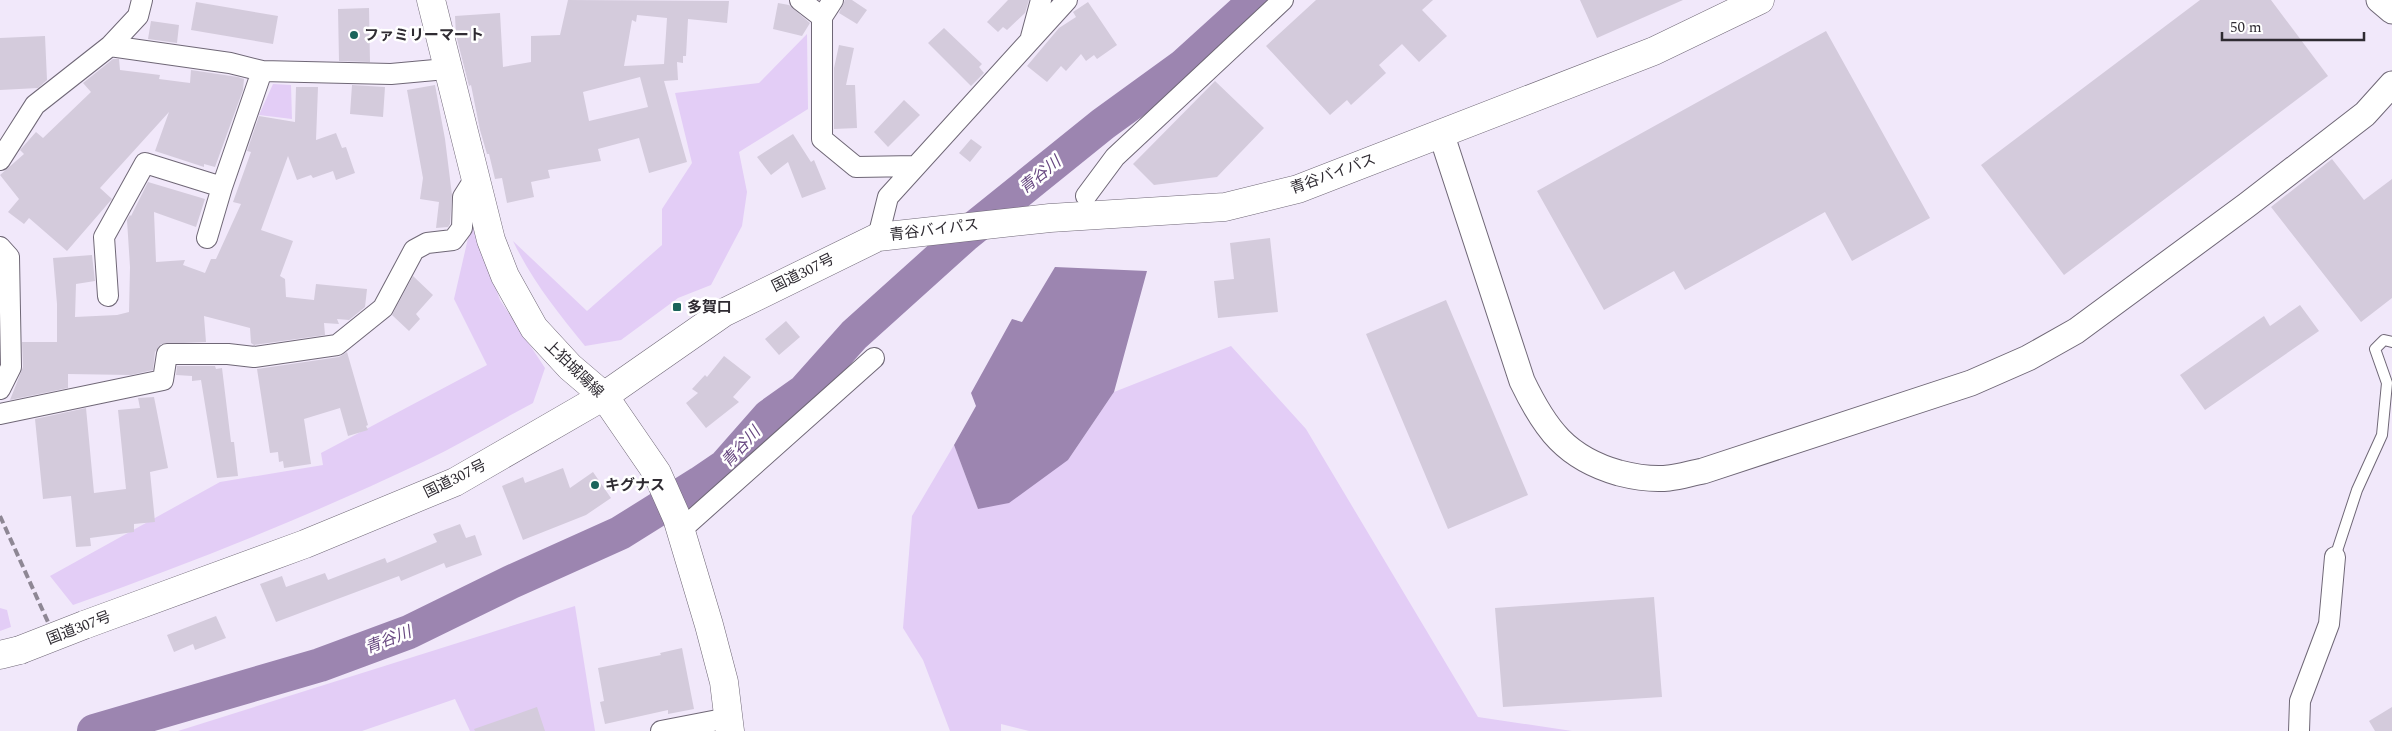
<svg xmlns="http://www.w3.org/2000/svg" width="2392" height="731" font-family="Spectral,'Noto Sans JP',serif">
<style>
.green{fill:#e3cdf6}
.water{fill:#9c85b0}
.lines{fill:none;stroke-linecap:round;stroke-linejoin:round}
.river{stroke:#9c85b0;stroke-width:34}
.building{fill:#d4cbdc;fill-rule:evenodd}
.service-casing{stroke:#6f6776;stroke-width:12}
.minor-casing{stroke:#6f6776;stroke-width:22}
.tertiary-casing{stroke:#6f6776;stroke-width:27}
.primary-casing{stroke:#6f6776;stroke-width:29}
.trunk-casing{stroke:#6f6776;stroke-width:29}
.service{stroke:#fff;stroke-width:10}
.minor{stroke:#fff;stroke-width:20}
.tertiary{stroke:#fff;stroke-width:25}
.primary{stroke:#fff;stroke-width:28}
.trunk{stroke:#fff;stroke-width:28}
.rail{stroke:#8e8794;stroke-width:4;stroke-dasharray:8 4;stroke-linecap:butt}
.trunk-bridge-casing{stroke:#6f6776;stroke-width:29;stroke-linecap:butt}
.trunk-bridge{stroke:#fff;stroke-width:28}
.poi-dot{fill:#1a645b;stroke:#fff;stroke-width:2}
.labels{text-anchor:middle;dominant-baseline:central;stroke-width:5;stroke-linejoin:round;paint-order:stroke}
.poi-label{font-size:15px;font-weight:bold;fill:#2f2b32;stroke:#fff;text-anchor:start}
.street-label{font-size:15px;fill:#2f2b32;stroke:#fff}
.water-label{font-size:16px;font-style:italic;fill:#674780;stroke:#fff}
</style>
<rect width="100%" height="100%" fill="#f1e8fa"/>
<!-- green -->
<path class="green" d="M807 34 808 109 739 152 747 192 742 226 711 285 678 298 621 340 585 346C556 310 533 282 513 241L587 311 662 245V209L692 163 675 93 759 83Z
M273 84 291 85 292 119 259 115Z
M472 221 500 300 545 368 533 403C497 422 461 444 423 462 309 516 192 563 73 605L50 576 220 482 323 465 321 453 487 365 454 299Z
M1231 346 1306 429 1478 717 1572 731H1029L1001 724V731H950L923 660 903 628 912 516 954 445 978 509 1068 460 1114 392Z
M575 606 595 731H470L455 699 362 731H178Z
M0 608 7 610 11 627 0 631Z"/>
<!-- water -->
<path class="water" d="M1055 267 1147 271 1114 392 1068 460 1009 503 978 509 954 445 976 406 971 393 1012 319 1022 322Z"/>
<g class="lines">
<!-- river -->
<path class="river" d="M94 731 320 665 409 632 511 582 620 533 700 483 725 466 769 416 804 391 854 335 964 236 1103 124 1183 66 1256 0"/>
</g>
<!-- building -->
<path class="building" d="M568 0 729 1 727 23 688 19 686 56H683V63L677 62 678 80 664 81 687 162 649 173 639 138 598 149 601 161 548 170 550 178 531 182 534 197 507 203 502 178 495 179 489 154H487L480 130 471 85 469 86 456 35 455 16 500 13 503 67 531 62V36L560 35ZM637 15 667 18 664 64 624 66 632 20 636 22ZM640 77 648 107 589 121 583 92Z
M845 0H852L867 10 857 24 839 13Z
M1008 0H1029L1025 13 1007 30 1003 27 998 32 987 22Z
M1316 0H1433L1422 10 1447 36 1419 62 1402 44 1379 65 1386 73 1351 105 1347 100 1330 115 1266 46Z
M1580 0H1683L1597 38Z
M2200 0H2271L2328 76 2064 275 1981 165Z
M196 2 278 16 273 44 191 30Z
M1088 2 1117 45 1097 59 1094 55 1086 61 1081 54 1066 71 1061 66 1047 82 1027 66 1059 28 1076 17 1073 12Z
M778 3 789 5 810 23 802 36 773 29Z
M369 8 370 62 339 61 338 9Z
M151 21 179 25 177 43 148 39Z
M944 28 982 64 979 67 984 73 971 86 928 43Z
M1826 31 1930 218 1852 261 1825 212 1685 290 1674 271 1604 310 1537 191Z
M45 36 47 80 38 88 0 90V38Z
M839 45 854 48 846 85H855L857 128 834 129V68Z
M113 59H119L120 70 160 75 159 79 190 83 191 70 238 77 244 79 243 90 215 167 204 164V167L155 151 169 112 100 188 112 199 67 251 29 218 24 224 8 212 19 199 0 175 24 154 20 150 36 132 43 138 91 92 83 83Z
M1215 81 1264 128 1217 177 1154 185 1133 164Z
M352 85 385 87 383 117 350 114Z
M435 85 445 139 452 195 450 224 448 227 436 228 439 202 420 199 423 178 407 90Z
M296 87H318L316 140 336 133 342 148 346 147 355 173 336 180 333 171 313 178 311 175 297 180 288 156 261 230 293 241 280 276 285 279 286 297 314 300 316 284 367 289 365 307 349 320 337 319 339 324 324 323 325 335 254 345 251 343 250 328 204 316 206 342 161 344 155 352 153 370 131 375 68 374V388L10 400 23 367 22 342H57V304L53 258 92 255 95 281 76 284 75 317 117 315 129 312 130 267 127 220 130 215 131 216 148 182 205 199 196 227 154 212 156 262 185 260 183 265 205 273 211 259H216L241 204 233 202 251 152 247 151 259 116 295 122Z
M904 100 920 115 888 147 874 132Z
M793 134 811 162 814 160 826 189 802 198 788 162 771 175 757 157Z
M971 139 982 147 970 162 959 153Z
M2332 159 2364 200 2392 179V298L2361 322 2271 207Z
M1270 238 1278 312 1218 318 1214 281 1234 279 1230 243Z
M413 276 433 295 416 314 420 319 409 331 392 315Z
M1446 300 1528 495 1448 529 1366 334Z
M2300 305 2319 331 2205 410 2180 375 2264 316 2270 326Z
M786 321 800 337 779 355 765 339Z
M347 352 368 425 366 426 368 430 348 436 340 408 304 419 311 464 284 468 283 461 279 462 278 452 270 453 257 369 339 357Z
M724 356 751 377 733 397 739 402 706 428 686 403 698 393 692 389 705 375 707 377Z
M177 366H215L216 369 222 368 231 442H234L238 476 217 478 201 380 192 381V376L176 375Z
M154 397 168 468 150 472 155 522 134 524V532L90 538 91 546 76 547 71 496 43 499 35 419 86 408 94 493 126 489 118 410 140 408 138 398Z
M563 468 570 488 593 472 611 498 586 515 523 540 502 486 523 477 525 483Z
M460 524 466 538 475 535 482 555 446 568 444 563 401 581 399 576 276 622 260 584 282 576 286 587 325 573 328 580 385 558 387 563 437 542 433 534Z
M1654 597 1662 697 1503 707 1495 608Z
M216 616 226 638 195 650 193 644 174 652 167 635Z
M682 648 694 709 668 714V710L605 724 600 702 604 701 598 668 661 655 660 653Z
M537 707 545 731H475L474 729Z
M2392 707V731H2375L2369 721Z"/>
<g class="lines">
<!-- service casing -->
<g class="service-casing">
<path id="service" d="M2335 557 2357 490 2382 435 2387 383 2375 349 2384 340 2392 342"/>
</g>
<!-- minor casing -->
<g class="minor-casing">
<path id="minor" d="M800 0 822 17V139L856 167 916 166
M822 17 833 0
M1031 37 1041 0
M110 46 138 16 142 0
M0 160 35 105 110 46 230 63 262 71 391 74 446 69
M1086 196 1115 157 1283 0
M878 237 888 197 1067 0
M207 238 222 187 262 71
M0 247 9 257 11 367 0 389
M108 296 104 237 145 163 222 187
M0 414 163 380 167 354H228L254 357 337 345 383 308 414 250 427 243 453 240 462 228 463 197 475 178
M681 530 874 358
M661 731 728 718
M2299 731 2300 701 2329 624 2335 557"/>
</g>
<!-- tertiary casing -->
<g class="tertiary-casing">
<path id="tertiary" d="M2379 0 2392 11
M1441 133 1522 381C1545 429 1566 458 1619 473 1635 477 1652 480 1669 478 1680 477 1692 473 1703 471L1971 383 2028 358 2076 331 2247 205 2365 114 2392 84"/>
</g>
<!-- primary casing -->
<g class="primary-casing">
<path id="primary" d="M431 0 491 240 505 276 534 328 570 367 604 396 657 473 677 518 709 625 724 682 730 731"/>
</g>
<!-- trunk casing -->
<g class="trunk-casing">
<path id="trunk" d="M84 625 305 544 455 482 604 396 723 313 878 237 1050 218 1225 207 1298 189 1654 51 1760 0
M0 655 20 650"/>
</g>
<!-- service -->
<use href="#service" class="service"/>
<!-- minor -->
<use href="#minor" class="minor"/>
<!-- tertiary -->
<use href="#tertiary" class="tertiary"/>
<!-- primary -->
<use href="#primary" class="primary"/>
<!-- trunk -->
<use href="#trunk" class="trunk"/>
<!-- rail -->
<path class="rail" d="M0 516 57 642"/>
<!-- trunk-bridge casing -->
<g class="trunk-bridge-casing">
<path id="trunk-bridge" d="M20 650 84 625"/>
</g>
<!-- trunk-bridge -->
<use href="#trunk-bridge" class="trunk-bridge"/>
</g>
<!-- markers -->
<g class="poi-dot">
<circle cx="354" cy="35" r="5"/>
<rect x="672" y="302" width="10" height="10" rx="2.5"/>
<circle cx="595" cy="485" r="5"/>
</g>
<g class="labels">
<!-- poi labels -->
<g class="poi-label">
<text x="364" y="35">ファミリーマート</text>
<text x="687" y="307">多賀口</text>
<text x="605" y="485">キグナス</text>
</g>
<!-- street labels -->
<g class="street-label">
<text transform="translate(1333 174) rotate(-20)">青谷バイパス</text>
<text transform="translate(934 230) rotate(-7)">青谷バイパス</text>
<text transform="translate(803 273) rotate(-26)">国道307号</text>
<text transform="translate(574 369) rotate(44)">上狛城陽線</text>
<text transform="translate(455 479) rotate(-26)">国道307号</text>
<text transform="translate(79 628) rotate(-21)">国道307号</text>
</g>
<!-- water labels -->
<g class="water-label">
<text transform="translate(1040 175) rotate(-39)">青谷川</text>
<text transform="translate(741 447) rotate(-47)">青谷川</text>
<text transform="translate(388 640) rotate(-21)">青谷川</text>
</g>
</g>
<!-- scale -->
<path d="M2222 32v8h142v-8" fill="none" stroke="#2f2b32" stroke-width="2.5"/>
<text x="2230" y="32" font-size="15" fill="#2f2b32" stroke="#ffffff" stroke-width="4" paint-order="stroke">50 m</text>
</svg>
